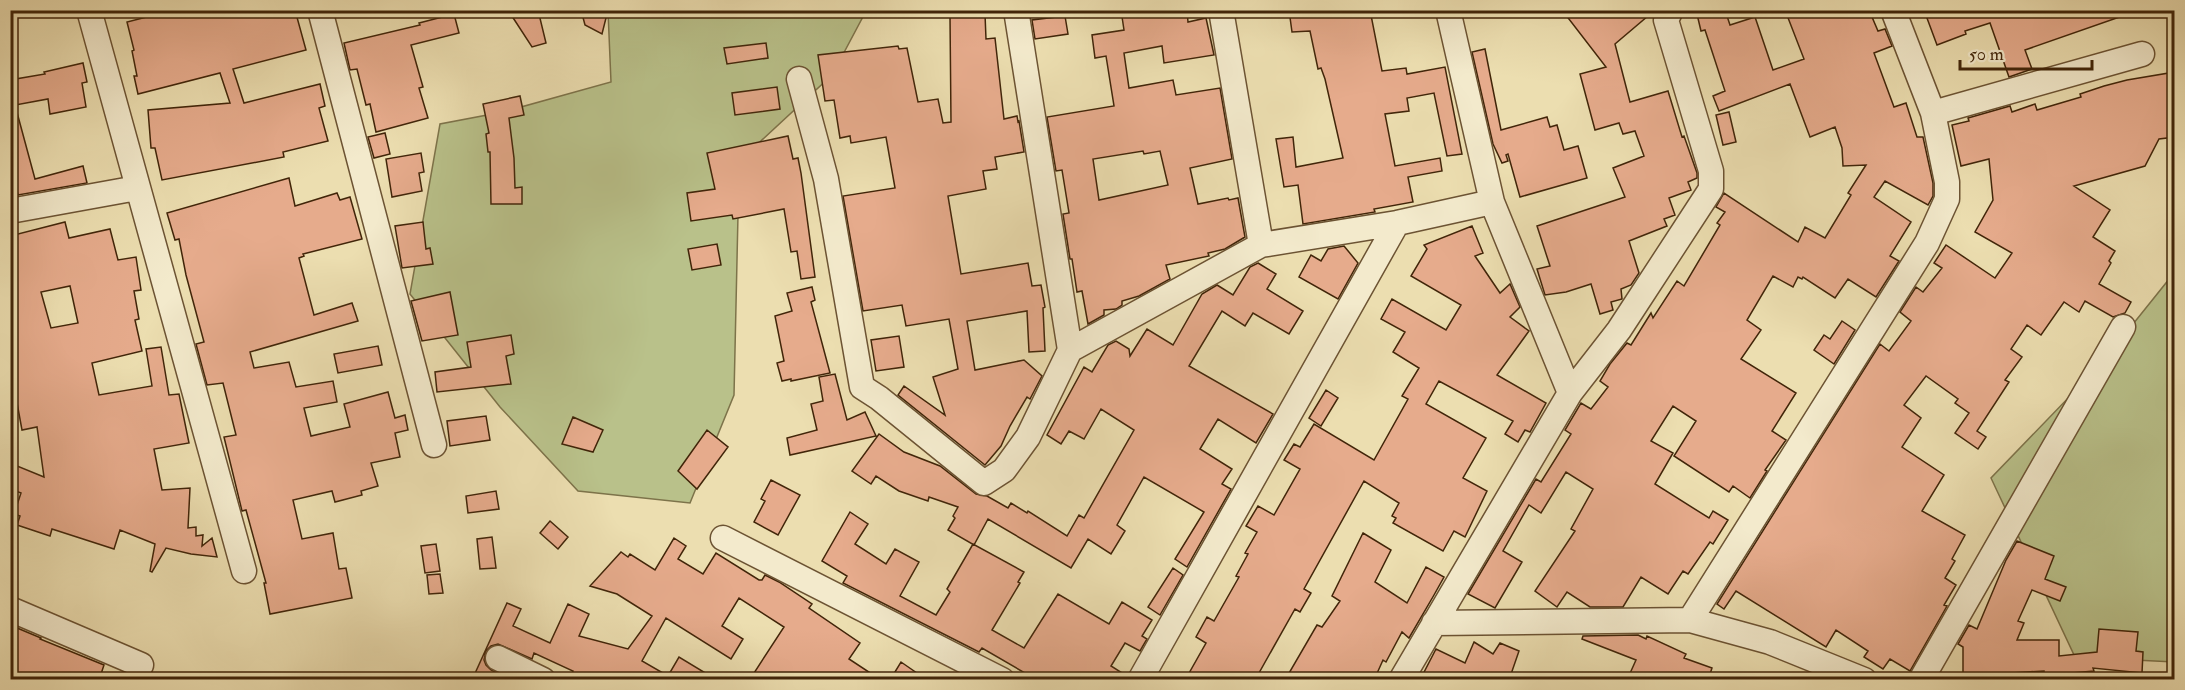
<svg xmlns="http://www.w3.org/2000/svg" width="2185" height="690" font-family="'IM FELL Double Pica',serif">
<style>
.green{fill:#b9c18a;stroke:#7d734a;stroke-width:1.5}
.building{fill:#e6ab8c;stroke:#412509;stroke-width:1.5;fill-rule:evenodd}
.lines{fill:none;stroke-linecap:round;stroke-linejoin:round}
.minor-casing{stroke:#6c5333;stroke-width:27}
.minor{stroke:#f3eacc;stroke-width:24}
</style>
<rect width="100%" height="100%" fill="#ecdeb0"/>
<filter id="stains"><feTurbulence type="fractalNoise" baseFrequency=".00333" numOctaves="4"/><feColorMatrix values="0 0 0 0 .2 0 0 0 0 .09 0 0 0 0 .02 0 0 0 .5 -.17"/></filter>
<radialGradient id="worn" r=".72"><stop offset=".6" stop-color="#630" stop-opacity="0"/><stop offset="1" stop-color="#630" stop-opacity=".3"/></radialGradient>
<!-- green -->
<path class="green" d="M608 11H866L832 75 721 178 738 215 734 395 690 503 578 491 500 407 410 294 440 124 503 112 611 82Z
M2174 273V662L2075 657 1991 478 2101 364Z"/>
<!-- building -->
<path class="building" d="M174 10H295L306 50 233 69 244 103 320 84 325 106 319 108 328 141 283 152 284 157 162 180 155 148H151L148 110 230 103 220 73 138 94 134 76H137L132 51 134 50 127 22Z
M508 10H538L546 43 532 47Z
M581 10H608L602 34 585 25Z
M1121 10H1187L1188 22 1206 18 1214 55 1164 63 1162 46 1124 53 1129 88 1173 80 1176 95 1220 88 1232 159 1190 168 1198 204 1228 198 1229 200 1238 198 1245 237 1225 249 1208 253 1209 256 1166 265 1170 279 1139 296 1122 301V305L1116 309 1104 310V315L1088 324 1082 291 1077 292 1072 259H1070L1063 214 1069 213 1062 170 1056 171 1047 117 1114 106 1106 56 1095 58 1092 35 1124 30ZM1143 151 1144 154 1160 151 1168 185 1099 200 1093 159Z
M1289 10H1370L1382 71 1406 68 1407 74 1445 67 1462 154 1447 156 1434 93 1407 98 1409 111 1385 114 1395 166 1440 158 1442 171 1408 177 1413 202 1374 209 1375 212 1303 224 1298 185 1284 187 1276 139 1293 137 1296 167 1343 158 1325 79 1321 68 1318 69 1310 31 1292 32Z
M1562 10H1655L1615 44 1630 102 1668 91 1682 137 1684 136 1697 173V178L1688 182 1691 190 1669 198 1675 215 1664 219 1667 226 1629 241 1639 273 1631 285 1621 289 1622 299 1611 302 1613 310 1600 314 1591 284 1566 292 1545 295 1537 269 1550 266 1537 226 1625 197 1613 168 1644 156 1635 131 1623 134 1619 123 1595 130 1580 74 1606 67Z
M1696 10H1725L1730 25 1755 17 1773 70 1804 59 1785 10H1869L1878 31 1885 29 1892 46 1874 53 1894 107 1906 103 1917 137H1923L1933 183V196L1928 205 1885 181 1874 197 1911 222 1890 256 1899 261 1876 297 1848 279 1835 298 1803 277 1802 279 1798 277 1793 287 1773 276 1747 320 1761 330 1741 359 1796 393 1772 431 1786 440 1765 470 1767 471 1750 498 1733 486 1729 492 1674 456 1696 421 1673 406 1651 441 1673 453 1655 484 1709 518 1713 511 1728 520 1713 544 1710 542 1688 574 1683 571 1668 594 1641 577 1623 607H1590L1567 592 1557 607 1535 591 1575 531 1571 529 1593 489 1566 472 1541 513 1529 505 1503 551 1522 562 1495 608 1468 594 1536 479 1541 482 1571 434 1565 430 1581 403 1591 409 1608 387 1600 381 1610 364 1627 343 1631 345 1651 313 1653 318 1677 281 1684 286 1720 225 1717 223 1725 212 1716 207 1724 193 1798 242 1805 227 1825 238 1851 195 1848 193 1866 165 1843 166 1842 148 1835 127 1810 137 1790 84 1719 111 1713 96 1725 91 1705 30 1701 31Z
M1924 10H2130L2131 13 2025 50 2032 69 2009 77 1990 23 1965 31 1966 34 1937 45Z
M454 14 459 33 411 45 423 87 419 88 428 118 376 132 370 104 366 105 357 69 350 70 344 43 420 25 419 23Z
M964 14H985L986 39 995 38 1004 119 1017 116 1018 122 1019 121 1024 152 995 157 997 169 983 171 986 189 948 196 961 274 1028 263 1032 286 1041 285 1045 307 1043 308 1045 351 1029 352 1027 311 967 321 975 370 1024 360 1042 376 1030 399 1027 397 1010 426 1001 446 985 465 898 395 904 386 945 415 933 377 958 369 949 319 906 326 902 305 863 311 843 196 895 188 886 137 851 143 850 136 840 138 834 100 825 101 818 55 898 46 899 49 907 48 918 102 938 99 943 123 951 122 950 16Z
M1065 16 1068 34 1035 39 1032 20Z
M766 43 768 58 727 64 724 48Z
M1485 49 1501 130 1547 117 1550 127 1557 125 1564 150 1578 146 1587 178 1520 197 1508 154 1506 155 1508 161 1502 163 1493 144 1472 52Z
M83 63 87 82 82 83 86 107 50 114 48 99 15 105 35 179 83 166 87 183 18 195 10 163V80L45 74 44 72Z
M2175 72V137L2159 139 2145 166 2074 186 2110 210 2093 237 2115 251 2109 261 2111 263 2099 284 2131 302 2125 313 2113 317 2085 301 2079 312 2064 302 2041 335 2027 325 2011 349 2022 357 2005 380 2009 382 1977 431 1986 437 1978 449 1955 433 1969 413 1955 403 1958 399 1926 376 1904 405 1921 418 1902 447 1944 475 1922 511 1965 535 1952 559 1955 561 1945 578 1956 585 1944 605 1947 606 1910 671 1890 659 1883 669 1864 657 1868 651 1836 630 1826 647 1736 591 1724 609 1717 604 1880 344 1889 351 1911 321 1900 312 1916 287 1923 292 1942 268 1934 263 1946 245 1995 278 2012 253 1975 232 1993 200 1989 159 1961 166 1952 125 1969 121 1968 118 2010 106 2012 112 2035 104 2037 110 2081 97 2080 94 2104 86 2127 80Z
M777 87 780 109 735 115 732 93Z
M520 96 524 115 509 118 514 158 515 188 522 187V204H491L490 152H488L486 134 489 133 483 104Z
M1729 112 1736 142 1723 145 1716 115Z
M385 133 390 154 374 158 368 137Z
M788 136 793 159 798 158 801 173 815 277 801 279 797 251 791 252 784 209 733 219 732 215 691 221 687 193 715 189 707 153Z
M421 153 424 172 419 173 422 191 392 197 386 159Z
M289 178 295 206 337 193 340 200 350 197 362 239 303 254 304 256 299 258 314 315 352 303 358 321 250 352 254 368 289 362 296 387 333 381 337 402 304 408 311 436 350 427 344 404 388 392 395 418 405 415 408 430 395 433 400 457 371 463 378 486 361 491 362 495 335 502 332 491 293 500 302 539 333 533 339 569 346 568 352 598 270 614 264 583H266L246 510 242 511 224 437 236 435 223 383 207 385 196 344 204 342 186 275 179 239 175 240 167 213Z
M65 222 69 238 110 229 118 260 136 257 141 290 134 291 139 319 135 320 142 351 92 363 99 395 152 386 146 349 161 347 169 395 179 394 189 443 154 449 162 490 190 488 188 528 196 527V536L203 535 202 546 212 538 217 557 191 554 166 548 152 572 150 571 155 544 120 530 114 549 52 529 50 536 17 525 20 516 14 514 21 493 10 489V463L44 477 37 427 22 430 13 381H10V236ZM70 286 78 323 51 328 41 292Z
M423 222 426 249 430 248 433 264 402 268 395 226Z
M1472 226 1483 253 1475 256 1500 293 1510 284 1520 307 1510 317 1529 331 1497 375 1546 403 1530 432 1525 430 1518 442 1505 434 1513 421 1439 381 1426 404 1486 438 1463 478 1487 491 1465 537 1454 531 1443 551 1393 523 1396 518 1392 516 1399 503 1364 481 1304 589 1311 593 1300 612 1295 609 1255 680H1196L1188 675 1206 643 1196 637 1207 617 1214 621 1239 577 1236 576 1248 554 1245 553 1257 532 1246 526 1258 506 1274 515 1300 469 1284 460 1294 444 1300 447 1314 424 1374 460 1408 399 1402 396 1419 368 1393 352 1405 332 1381 319 1392 299 1446 330 1461 305 1411 276 1427 249 1424 245Z
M717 244 721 265 692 270 688 249Z
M1344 246 1358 263 1338 299 1299 277 1311 255 1321 261 1328 249Z
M1258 263 1276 274 1267 289 1303 311 1289 334 1253 313 1245 326 1222 311 1189 366 1273 414 1256 443 1218 419 1200 449 1232 469 1222 484 1231 489 1187 567 1175 559 1204 512 1144 477 1117 525 1125 531 1111 554 1088 539 1071 568 988 519 974 545 948 530 955 518 953 516 958 507 929 497 928 501 899 491 876 476 871 484 852 471 879 434 904 452 940 466 976 494 987 496 1008 508 1011 503 1027 513 1028 511 1067 536 1079 515 1084 518 1134 430 1101 409 1084 439 1069 431 1061 444 1047 435 1084 367 1092 372 1108 345 1116 341 1129 349 1130 356 1147 329 1173 345 1202 294 1217 285 1233 295 1250 267Z
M812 287 815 300 811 302 830 373 791 381V379L782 381 777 363 784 361 775 316 792 311 787 293Z
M450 292 458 335 422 341 411 301Z
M1842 321 1855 330 1834 364 1814 350 1824 335 1830 339Z
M511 335 514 354 506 356 511 384 437 392 435 372 471 367 467 342Z
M899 336 904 367 876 371 871 340Z
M378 346 382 365 338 373 334 354Z
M835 374 847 420 865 412 876 436 790 455 787 438 817 430 811 404 823 401 819 377Z
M1326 390 1338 398 1321 426 1309 418Z
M486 416 490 440 450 446 447 421Z
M573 417 603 430 593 452 562 444Z
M707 430 728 447 697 489 678 471Z
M771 480 800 495 778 535 754 522 765 501 761 499Z
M496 491 499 509 468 513 466 496Z
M850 512 868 524 855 544 886 564 895 549 919 562 900 596 936 615 950 592 947 589 973 544 1024 572 1018 582 1020 583 992 630 1024 648 1058 594 1109 624 1122 602 1152 620 1142 636 1147 639 1140 651 1125 643 1111 666 1127 676 1126 680H1037L982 648 979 652 843 583 847 576 822 561Z
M550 521 568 537 558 549 540 533Z
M1363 533 1391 550 1375 582 1407 603 1426 567 1444 577 1434 595 1409 638 1402 632 1386 662 1383 660 1374 680H1285L1317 625 1322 627 1340 601 1332 596Z
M492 537 496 568 480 569 477 539Z
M674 538 686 546 678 559 703 574 716 553 759 580H762L765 575 779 582 812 604 809 608 860 643 849 659 881 680H764L754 673 784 627 739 598 722 626 743 639 731 659 666 618 642 661 668 676 679 657 717 680H568L573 671 534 653 532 659 498 644 491 646 486 651 484 660 486 665 491 670 510 680H472L507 603 521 609 513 626 550 643 568 604 589 614 579 636 628 649 652 616 617 594 590 586 621 552 628 557 630 554 655 570Z
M2017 541 2054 556 2045 579 2066 587 2060 601 2032 590 2018 621 2024 623 2017 640H2059V656L2097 652 2099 629 2138 632 2136 651 2143 652 2142 673 2093 668 2094 671 2072 673H2044V671L1996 674V680H1963V647L1958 644 1969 625 1977 629 2006 560Z
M436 544 440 571 425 573 421 546Z
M1173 568 1183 575 1160 615 1148 607Z
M440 574 443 593 429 594 427 575Z
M10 625 41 638 40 639 104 665 99 680H10Z
M1638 635 1646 639 1647 636 1686 654 1684 658 1712 668 1708 680H1627L1636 660 1582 639 1583 636Z
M1474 642 1493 654 1500 643 1519 651 1509 680H1420L1436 649 1465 663Z
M901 662 927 680H890Z"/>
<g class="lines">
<!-- minor casing -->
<g class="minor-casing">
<path id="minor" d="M89 10 244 571
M320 10 434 445
M1221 10 1261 245
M1448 10 1492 202 1570 393
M799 79 826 179 862 387 879 398 984 483 1004 470 1028 437 1070 350 1016 10
M1933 113 2142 54
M10 211 137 188
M1070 350 1261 245 1397 223 1492 202
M723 538 1002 680
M10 609 141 665
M1690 620 1927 243 1947 199V182L1933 113 1893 10
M1434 623 1690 620 1770 642 1864 680
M498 658 543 680
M1140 680 1397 223
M1401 680 1570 393 1619 330 1711 189V171L1666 20 1671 10
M1921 680 2123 327"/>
</g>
<!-- minor -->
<use href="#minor" class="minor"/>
</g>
<!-- margin -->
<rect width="2185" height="690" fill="none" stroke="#ecdeb0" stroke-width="36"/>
<rect x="12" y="12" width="2161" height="666" fill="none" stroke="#412509" stroke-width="3"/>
<rect x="18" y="18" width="2149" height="654" fill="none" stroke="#412509" stroke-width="1.5"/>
<!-- scale -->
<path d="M1960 60v9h132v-9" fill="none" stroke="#412509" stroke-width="3"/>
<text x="1969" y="60" font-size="18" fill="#412509" stroke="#f3eacc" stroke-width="4.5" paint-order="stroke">50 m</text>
<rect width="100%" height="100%" filter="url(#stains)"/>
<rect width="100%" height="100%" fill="url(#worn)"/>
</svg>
